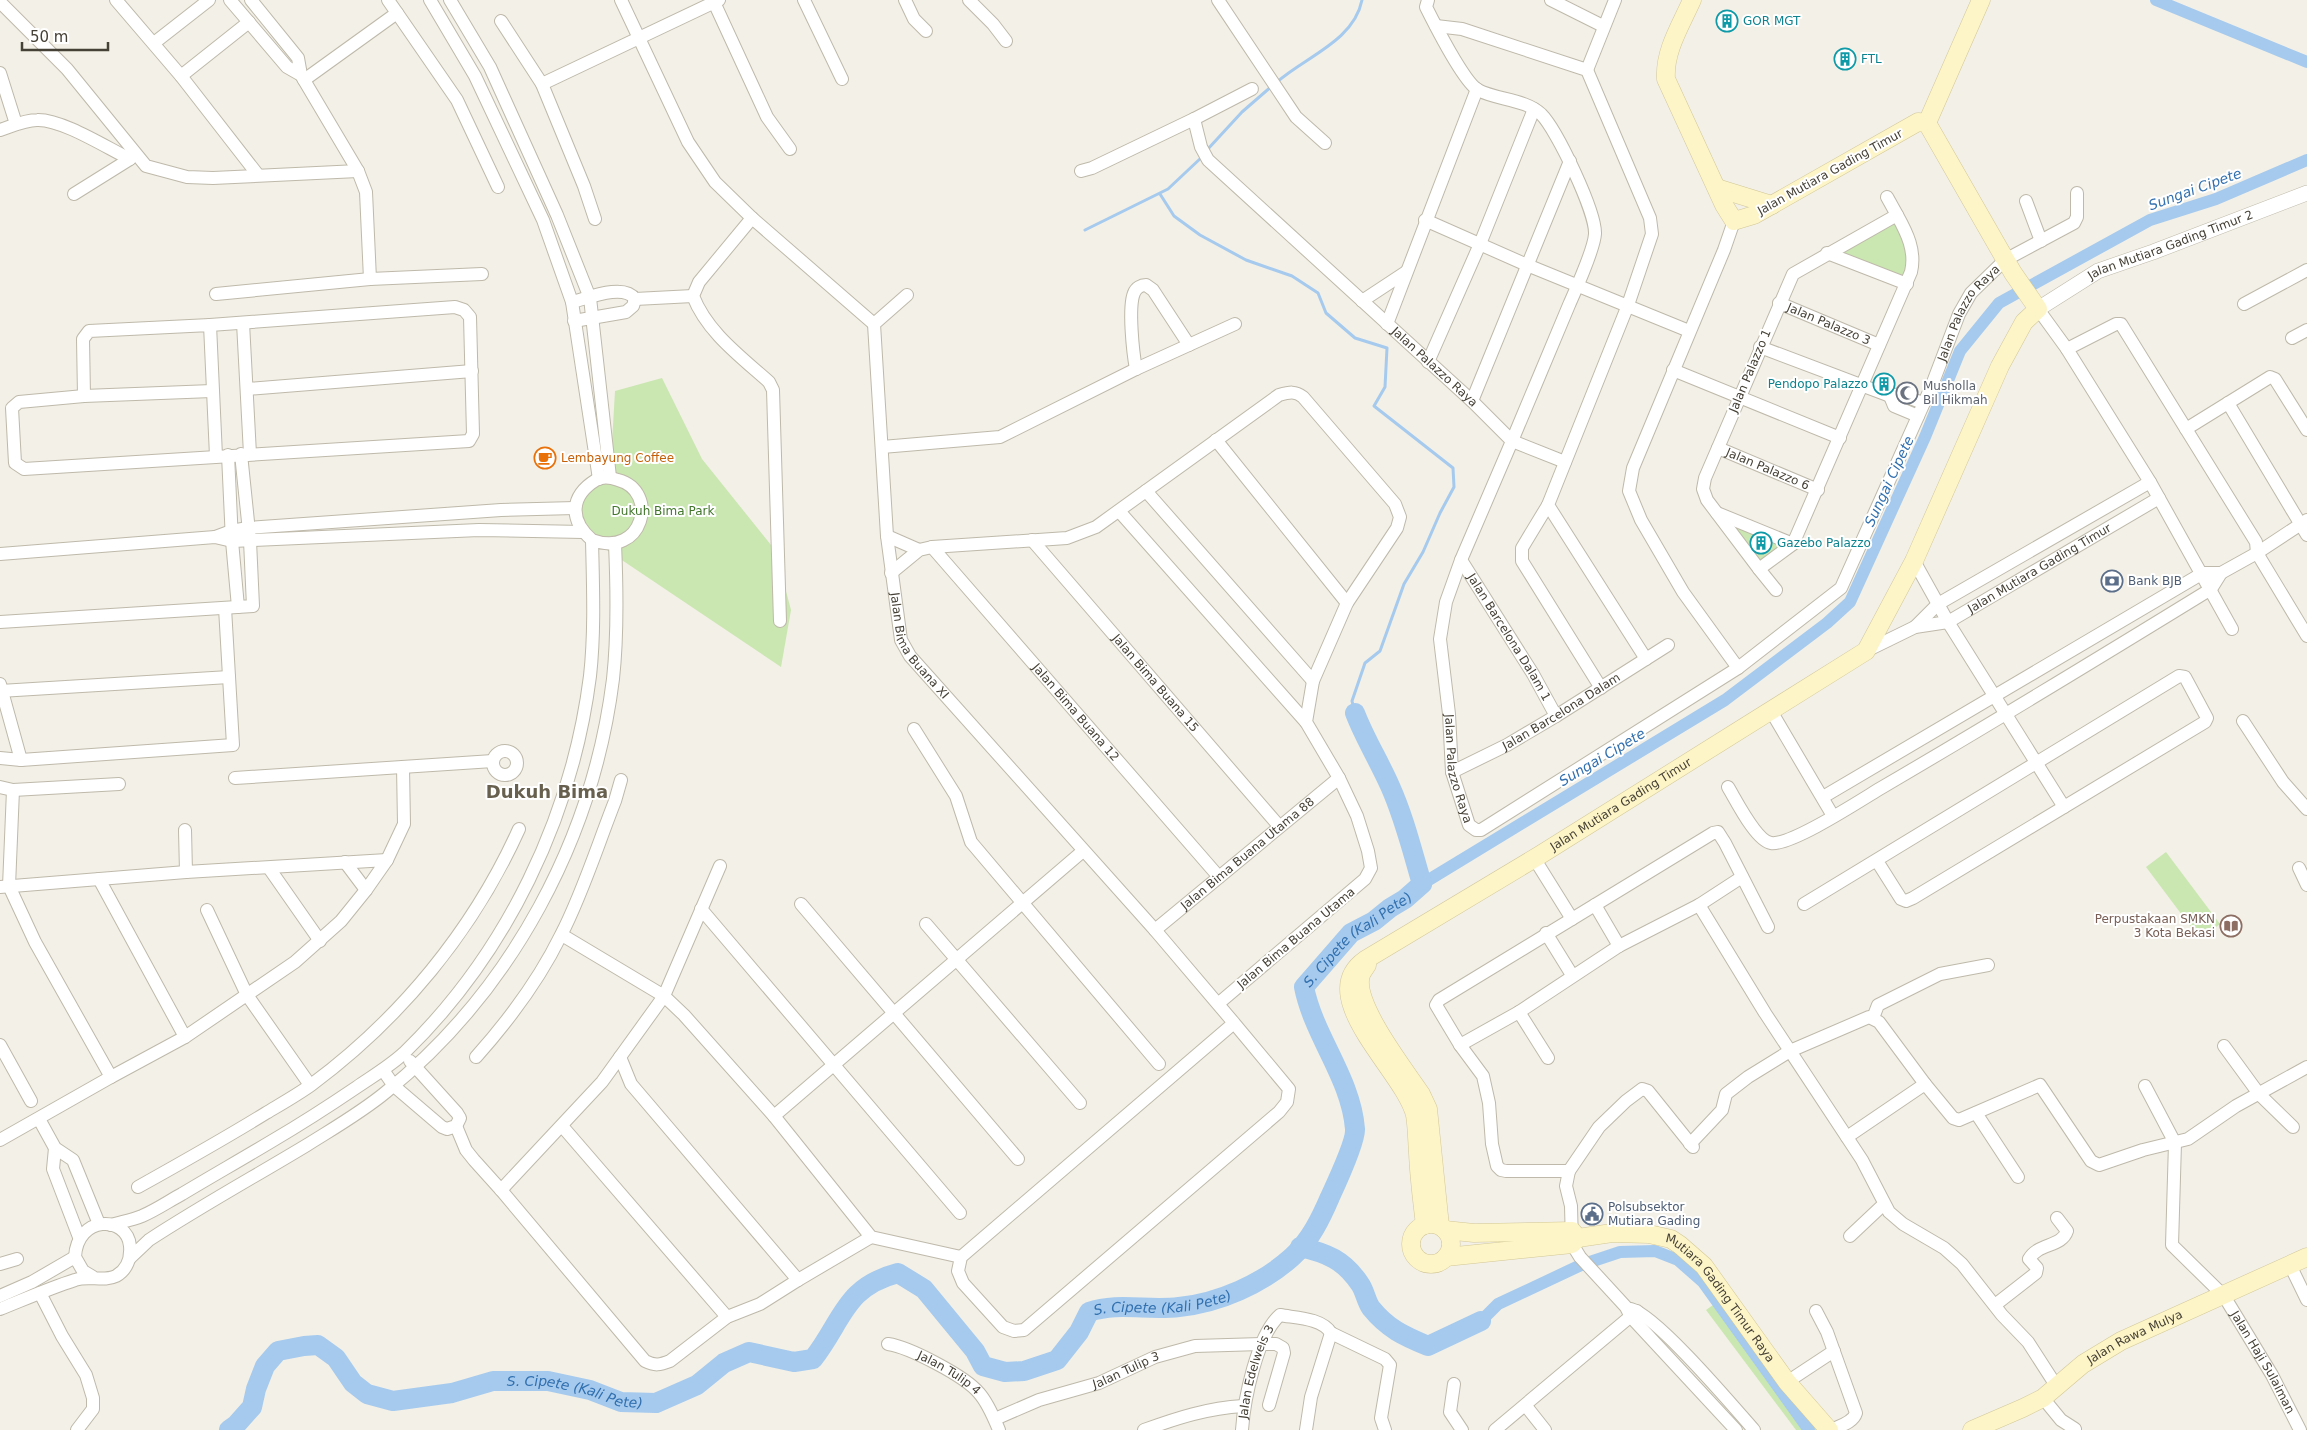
<svg xmlns="http://www.w3.org/2000/svg" width="2307" height="1430" font-family="'DejaVu Sans',sans-serif">
<style>
.green{fill:#cae6b1}
.lines{fill:none;stroke-linecap:round;stroke-linejoin:round}
.stream{stroke:#a5caee;stroke-width:3}
.canal{stroke:#a5caee;stroke-width:12}
.river{stroke:#a5caee;stroke-width:20}
.minor-casing{stroke:#beb9aa;stroke-width:14}
.tertiary-casing{stroke:#beb9aa;stroke-width:16}
.secondary-casing{stroke:#d2c798;stroke-width:19}
.minor{stroke:#fff;stroke-width:12}
.tertiary{stroke:#fff;stroke-width:15}
.secondary{stroke:#fdf5c7;stroke-width:18}
.labels{text-anchor:middle;dominant-baseline:central;stroke-width:4;stroke-linejoin:round;paint-order:stroke}
.culture-label{font-size:12px;fill:#0d838f;stroke:#fff;text-anchor:start}
.street-label{font-size:12px;fill:#464136;stroke:#fff}
.worship-label{font-size:12px;fill:#5b616d;stroke:#fff;text-anchor:start}
.food-label{font-size:12px;fill:#c56008;stroke:#fff;text-anchor:start}
.park-label{font-size:12px;fill:#41762b;stroke:#fff}
.service-label{font-size:12px;fill:#4e5e75;stroke:#fff;text-anchor:start}
.education-label{font-size:12px;fill:#785e54;stroke:#fff;text-anchor:end}
.water-label{font-size:14px;font-style:italic;fill:#3270af;stroke:#fff}
.district-label{font-size:18px;font-weight:bold;fill:#68604e;stroke:#fff}
</style>
<rect width="100%" height="100%" fill="#f3f0e7"/>
<!-- green -->
<path class="green" d="M1896 221 1911 247 1904 278 1841 253Z
M662 378 702 459 775 550 791 610 781 667 592 540 576 517 585 487 610 477 615 391Z
M1733 524 1785 545 1762 562Z
M2166 852 2220 924 2200 939 2146 867Z
M1724 1297 1821 1430H1796L1706 1310Z"/>
<g class="lines">
<!-- stream -->
<path class="stream" d="M1277 82C1305 57 1354 41 1362 0
M1207 150 1242 112 1272 86
M1160 194 1174 216 1200 235 1246 260 1292 276 1318 293 1326 313 1355 338 1387 348 1385 387 1374 406 1453 468 1454 487 1440 513 1423 552 1404 584 1380 651 1365 663 1352 701 1355 713
M1085 230 1168 189 1202 157"/>
<!-- canal -->
<path class="canal" d="M2156 0 2307 62
M1422 884 1725 700 1827 623 1850 602 1925 437 1960 351 1999 303 2150 220 2216 199 2307 160
M1481 1321 1498 1304 1581 1265 1620 1252 1655 1251 1678 1260 1703 1282 1809 1430"/>
<!-- river -->
<g class="river">
<path d="M1300 1247C1327 1253 1344 1260 1360 1284 1365 1291 1366 1301 1371 1308 1388 1329 1404 1336 1428 1346L1481 1321"/>
<path id="s1" d="M229 1430 236 1425 252 1407 256 1389 265 1366 278 1351 304 1346 318 1345 336 1358 353 1383 367 1394 393 1401 452 1393 493 1381H548L590 1390 621 1402 656 1403 697 1385 724 1363 749 1352 794 1362 813 1359C843 1321 844 1287 898 1273L924 1289 975 1351 983 1366 1005 1372 1024 1371 1057 1360 1079 1332 1089 1312C1118 1302 1148 1311 1179 1307 1219 1303 1262 1284 1292 1257 1310 1241 1321 1218 1330 1197 1336 1184 1356 1141 1355 1129 1351 1078 1314 1037 1304 987L1351 933 1374 921 1390 908 1405 899 1422 884C1412 850 1404 817 1390 786 1379 761 1365 739 1355 713"/>
</g>
<!-- minor casing -->
<g class="minor-casing">
<g id="minor">
<path d="M116 0 181 76 258 175"/>
<path d="M230 0 287 67 301 75 358 171 366 192 370 279"/>
<path d="M251 0 298 58 301 75"/>
<path d="M430 0 475 76 543 220 572 302 599 479"/>
<path d="M450 0 490 67 557 215 590 298 610 477"/>
<path d="M621 0 688 142 715 182 752 218 874 324"/>
<path d="M713 0 767 117 790 149"/>
<path d="M804 0 842 79"/>
<path d="M905 0 914 19 926 31"/>
<path d="M969 0 993 24 1006 41"/>
<path d="M1218 0 1296 117 1325 143"/>
<path d="M1428 0 1426 7C1434 23 1464 82 1478 90 1497 100 1525 99 1541 114 1557 130 1596 212 1595 234 1594 250 1576 289 1569 305 1550 350 1531 396 1512 441L1565 462"/>
<path d="M1551 0 1603 26"/>
<path d="M0 2 67 69 146 166 187 177 213 178 358 171"/>
<path d="M397 13 457 100 498 187"/>
<path d="M501 21 542 84 584 186 595 219"/>
<path d="M1436 26 1462 29 1587 70 1650 218 1652 234 1628 305 1548 505 1646 659"/>
<path d="M154 43 209 0"/>
<path d="M1587 70 1615 0"/>
<path d="M0 73 16 124"/>
<path d="M181 76 249 22"/>
<path d="M304 80 397 13 388 0"/>
<path d="M542 84 719 0"/>
<path d="M1194 119 1252 89"/>
<path d="M0 130C12 126 25 120 37 120 62 119 107 148 130 159"/>
<path id="s2" d="M1081 171 1092 168 1194 119 1201 147 1208 160 1472 401 1512 441 1461 560 1446 602 1440 639 1449 714 1452 772 1469 825 1476 830H1481L1738 668 1841 588 1932 385 1959 314 1971 293 2005 260 2074 223 2077 217V193"/>
<path d="M74 194 130 159"/>
<path d="M1887 197 1897 215"/>
<path d="M2026 201 2041 241"/>
<path d="M1897 215C1907 233 1916 251 1911 272L1793 544 1759 569 1707 500 1703 489 1705 478 1793 274Z"/>
<path d="M752 218 699 282 693 296C707 332 740 356 769 382L773 390 780 621"/>
<path d="M1425 220 1527 265 1689 331"/>
<path d="M1734 221 1724 250 1633 468 1629 491 1641 520 1683 592 1738 668"/>
<path d="M1827 253 1907 284"/>
<path d="M216 294 370 279 482 274"/>
<path id="s3" d="M907 295 874 324 887 536 901 640 910 656 1155 930 1234 1023 961 1257 958 1271 963 1283 1003 1327 1014 1331 1024 1330 1279 1112 1287 1102 1289 1089 1234 1023"/>
<path d="M1362 301 1406 272"/>
<path d="M572 302C588 298 624 283 635 299L693 296"/>
<path id="s4" d="M1779 303 1879 345"/>
<path d="M2244 304 2307 270"/>
<path d="M2038 309 2067 349 2150 482 2232 629"/>
<path d="M574 321 626 312 633 306 635 299"/>
<path d="M243 323 250 454"/>
<path d="M1387 324 1477 89"/>
<path d="M210 325 455 307 464 310 470 317 473 434 469 441 24 469 15 463 12 408 19 402 84 396 212 391"/>
<path d="M2292 338 2307 330"/>
<path d="M1760 347 1890 396"/>
<path d="M2067 349 2116 324H2121L2256 542 2257 553 2307 636"/>
<path d="M1428 362 1480 244 1534 109"/>
<path d="M1136 369C1133 353 1128 307 1134 293 1136 288 1141 285 1146 285L1153 290 1189 345"/>
<path d="M1673 370 1840 438"/>
<path d="M247 389 472 371"/>
<path d="M84 396 83 339 89 331 210 325 216 456"/>
<path d="M1890 396 1894 406 1918 416"/>
<path d="M1890 396 1899 394 1923 403"/>
<path d="M1472 401 1570 161"/>
<path d="M2228 403 2307 535"/>
<path d="M2186 429 2270 377 2275 379 2307 430"/>
<path d="M1216 440 1347 603"/>
<path d="M882 447 1000 437 1136 369 1235 324"/>
<path id="s5" d="M1718 448 1818 490"/>
<path d="M228 455 232 541 238 607"/>
<path d="M1146 491 1313 681"/>
<path d="M1548 505 1522 548V561L1601 688"/>
<path d="M1119 511 1306 722"/>
<path d="M1717 513 1793 544"/>
<path d="M887 536 919 550"/>
<path d="M215 537 231 531 248 528 501 510 575 508"/>
<path id="s6" d="M1032 540 1279 826"/>
<path id="s7" d="M932 547 1219 877"/>
<path d="M0 554 215 537 232 541 479 530 583 532"/>
<path id="s8" d="M1461 560 1533 674 1556 716"/>
<path d="M1914 561 1948 622 2064 807"/>
<path d="M1759 569 1776 590"/>
<path d="M891 573 919 550 932 547 1067 538 1096 527 1279 395C1290 392 1295 391 1303 397L1395 504 1400 517 1397 528 1347 603 1313 681 1306 722 1339 778 1357 816 1368 851 1371 868 1365 879 1219 1003"/>
<path d="M0 622 253 606 250 541 241 454"/>
<path d="M1915 627 1938 604 2150 482"/>
<path id="s9" d="M1866 651 1915 627 1948 622 2159 498"/>
<path d="M0 684 21 760"/>
<path d="M0 691 229 677"/>
<path d="M1771 711 1833 816"/>
<path d="M2243 721 2283 782 2307 809"/>
<path d="M914 729 956 796 971 842 1159 1064"/>
<circle cx="505" cy="763" r="12"/>
<path d="M0 758 21 760 233 745 225 608"/>
<path id="s10" d="M1452 772 1507 745 1556 716 1668 645"/>
<path d="M235 778 493 761"/>
<path d="M0 787 13 790 119 784"/>
<path d="M1728 787C1736 800 1756 841 1771 843 1791 846 1861 800 1881 788 1992 723 2102 656 2211 589L2221 573"/>
<path d="M1823 797 2203 573H2221L2257 553 2307 520"/>
<path d="M185 830 186 872"/>
<path d="M1534 858 1572 919"/>
<path d="M387 860 404 824 403 767"/>
<path d="M345 862 366 890"/>
<path d="M269 868 320 941"/>
<path d="M2299 868 2307 885"/>
<path d="M99 879 185 1037"/>
<path d="M0 887 186 872 387 860 366 890 341 921 295 962 185 1037 111 1077"/>
<path d="M801 904 1018 1159"/>
<path d="M1804 904 2179 676 2185 677 2207 718 2205 722 1913 898 1906 901 1901 899 1877 861"/>
<path d="M1595 905 1619 946"/>
<path d="M1699 905 1765 1013 1862 1160 1889 1212 1903 1224 1944 1248 1962 1264 2002 1315 2028 1342 2057 1387"/>
<path d="M701 909 960 1213"/>
<path d="M207 910 247 995 310 1085"/>
<path d="M926 924 1080 1103"/>
<path id="s11" d="M1155 930 1339 778"/>
<path d="M1546 933 1572 975"/>
<path d="M562 935 664 996 684 1015 774 1116 871 1237 961 1257"/>
<path d="M1519 1012 1548 1058"/>
<path d="M1873 1018 1878 1005 1940 974 1988 965"/>
<path d="M0 1045 31 1101"/>
<path d="M1460 1045 1519 1012 1619 946 1699 905 1742 877"/>
<path d="M2224 1046 2259 1094 2293 1127"/>
<path d="M476 1057C509 1020 539 980 561 935 582 895 598 844 615 801L621 780"/>
<path d="M383 1070 394 1086 442 1127 447 1129 456 1126 460 1118 457 1113 410 1061"/>
<path id="s12" d="M2145 1086 2175 1143 2172 1245 2224 1296 2272 1375 2300 1430"/>
<path d="M1976 1113 2018 1177"/>
<path d="M774 1116 1083 851"/>
<path d="M39 1119 55 1148 73 1160 99 1224"/>
<path d="M456 1126 466 1150 474 1160 501 1190 645 1361C655 1366 660 1365 670 1361L727 1317 760 1304 798 1280 631 1084 620 1057"/>
<path d="M562 1126 727 1317"/>
<path d="M1847 1137 1925 1084 1953 1118 1959 1120 2040 1085 2091 1161 2099 1165 2143 1150 2188 1139 2236 1106 2307 1067"/>
<path d="M0 1140 111 1077 35 942 9 886 13 790"/>
<path d="M1690 1144 1722 1110 1726 1094 1748 1077 1790 1051 1869 1017 1879 1022 1925 1084"/>
<path d="M55 1148 53 1169 79 1237"/>
<path d="M1569 1171 1599 1127 1626 1101 1642 1089 1648 1091 1693 1147"/>
<path d="M138 1187C181 1163 224 1139 266 1113 281 1104 297 1095 311 1085 400 1019 473 931 519 829"/>
<path d="M501 1190 602 1082 664 996 720 866"/>
<path d="M111 1225C121 1222 132 1220 142 1216 156 1210 169 1201 182 1194 212 1176 242 1159 272 1141 301 1124 329 1106 357 1087 373 1076 390 1066 404 1053 507 953 572 817 590 676 595 631 593 585 592 540 569 520 570 496 596 480 603 476 610 477 618 480 660 491 643 559 592 540"/>
<path d="M1850 1236 1884 1204"/>
<path d="M130 1258 149 1240C201 1206 254 1177 307 1145 334 1128 362 1112 386 1092 512 990 593 839 613 679 618 634 617 589 615 544"/>
<path d="M0 1264 17 1259"/>
<path d="M2290 1265 2307 1300"/>
<path d="M798 1280 871 1237"/>
<path d="M40 1293 62 1336 86 1375 93 1398V1409L77 1430"/>
<path d="M0 1296 32 1282 75 1257"/>
<path d="M1995 1305 2036 1273 2037 1268 2029 1259C2038 1243 2062 1247 2067 1231L2057 1218"/>
<path d="M0 1309C25 1299 50 1288 75 1280 88 1275 104 1282 116 1276 127 1270 131 1258 130 1246 127 1215 77 1215 75 1257L83 1271 93 1277"/>
<path d="M1631 1309C1656 1315 1733 1406 1754 1430"/>
<path d="M1816 1311 1827 1332 1856 1413C1853 1423 1839 1426 1831 1430"/>
<path d="M1331 1333 1385 1359 1390 1365 1381 1418 1385 1430"/>
<path id="s13" d="M888 1344C909 1347 965 1376 979 1393 988 1403 994 1418 999 1430"/>
<path d="M1787 1382 1834 1351"/>
<path d="M1454 1384 1450 1412 1462 1430"/>
<path d="M2043 1398 2061 1420 2075 1429"/>
<path d="M1526 1406 1545 1430"/>
<path id="s14" d="M995 1419 1039 1400 1099 1383 1155 1357 1195 1346 1261 1344H1276L1283 1348 1284 1353 1269 1405"/>
<path d="M1144 1430C1177 1418 1208 1408 1243 1406"/>
<path id="s15" d="M1242 1430C1244 1400 1257 1335 1280 1315 1296 1318 1322 1318 1331 1333"/>
<path d="M1306 1430 1311 1397 1331 1333"/>
<path d="M1495 1430 1637 1311"/>
<path d="M1736 1430 1631 1317 1626 1307 1580 1257 1572 1244 1571 1206 1566 1186 1569 1171H1506L1501 1170 1497 1166 1492 1144 1489 1103 1483 1076 1460 1045 1436 1005 1439 1000 1713 833 1718 832 1725 843 1768 927"/>
</g>
</g>
<!-- tertiary casing -->
<g class="tertiary-casing">
<g id="tertiary">
<path id="s16" d="M2038 309 2098 271 2153 252 2307 193"/>
</g>
</g>
<!-- secondary casing -->
<g class="secondary-casing">
<g id="secondary">
<path d="M1927 123 1981 0"/>
<path d="M1717 188 1772 205"/>
<path d="M1367 965C1365 968 1362 972 1361 975 1352 1003 1405 1070 1421 1094L1428 1109 1440 1226"/>
<circle cx="1431" cy="1244" r="20"/>
<path id="s17" d="M1425 1225C1422 1201 1419 1177 1418 1153 1417 1140 1417 1127 1415 1115 1404 1071 1313 997 1365 960L1540 855 1866 651 1914 561 2000 366 2024 322 2038 309 2013 273 1927 123 1918 122 1754 215 1734 221 1724 205 1666 79C1664 51 1681 25 1692 0"/>
<path d="M1445 1230 1474 1233 1572 1231 1578 1238"/>
<path id="s18" d="M1578 1238 1612 1233 1649 1234 1671 1239 1680 1245 1704 1266 1787 1382 1829 1430"/>
<path d="M1446 1257 1572 1244 1578 1238"/>
<path id="s19" d="M1972 1430 2023 1408 2043 1398 2083 1364 2121 1341 2307 1257"/>
</g>
</g>
<!-- minor -->
<use href="#minor" class="minor"/>
<!-- tertiary -->
<use href="#tertiary" class="tertiary"/>
<!-- secondary -->
<use href="#secondary" class="secondary"/>
</g>
<!-- icons -->
<defs>
<g id="building-ring" transform="scale(1.125)"><circle r="9.5" fill="#fff" stroke="#0f9aa8" stroke-width="1.5"/><path d="M-4-6H4V6H1V3H-1V6H-4ZM-2.5-4.3h1.7v1.8h-1.7ZM.8-4.3h1.7v1.8H.8ZM-2.5-1h1.7V.8h-1.7ZM.8-1h1.7V.8H.8Z" fill="#0f9aa8"/></g>
<g id="mosque-ring" transform="scale(1.125)"><circle r="9.5" fill="#fff" stroke="#6b7280" stroke-width="1.5"/><path d="M3.5-4.9A6 6 0 1 0 3.5 4.9A5 5 0 1 1 3.5-4.9Z" fill="#6b7280"/></g>
<g id="cafe-ring" transform="scale(1.125)"><circle r="9.5" fill="#fff" stroke="#e8710a" stroke-width="1.5"/><path d="M-5.5-4.5H6V0H3Q3 3.5 0 3.5H-2.5Q-5.5 3.5-5.5 0ZM3-3.2v2h1.7v-2ZM-6 4.5H4V6H-6Z" fill="#e8710a"/></g>
<g id="bank-ring" transform="scale(1.125)"><circle r="9.5" fill="#fff" stroke="#5c6f8a" stroke-width="1.5"/><path d="M-6-4H6V4H-6ZM0-2.3a2.3 2.3 0 1 0 0 4.6a2.3 2.3 0 1 0 0-4.6Z" fill="#5c6f8a"/></g>
<g id="library-ring" transform="scale(1.125)"><circle r="9.5" fill="#fff" stroke="#8d6e63" stroke-width="1.5"/><path d="M-6-4Q-3-5.5-.7-3.5V5Q-3 3-6 4ZM6-4Q3-5.5 .7-3.5V5Q3 3 6 4Z" fill="#8d6e63"/></g>
<g id="civic-ring" transform="scale(1.125)"><circle r="9.5" fill="#fff" stroke="#5c6f8a" stroke-width="1.5"/><path d="M-.6-6.5H3V-4.5H.6V-3L4-1V1h2V6H-6V1h2V-1L-.6-3ZM-1.2 2.5V6h2.4V2.5Z" fill="#5c6f8a"/></g>
</defs>
<g fill-rule="evenodd">
<use href="#building-ring" x="1727" y="21"/>
<use href="#building-ring" x="1845" y="59"/>
<use href="#building-ring" x="1884" y="384"/>
<use href="#mosque-ring" x="1907" y="393"/>
<use href="#cafe-ring" x="545" y="458"/>
<use href="#building-ring" x="1761" y="543"/>
<use href="#bank-ring" x="2112" y="581"/>
<use href="#library-ring" x="2231" y="926"/>
<use href="#civic-ring" x="1592" y="1214"/>
</g>
<g class="labels">
<!-- culture labels -->
<g class="culture-label">
<text x="1743" y="21">GOR MGT</text>
<text x="1861" y="59">FTL</text>
<text x="1868" y="384" text-anchor="end">Pendopo Palazzo</text>
<text x="1777" y="543">Gazebo Palazzo</text>
</g>
<!-- street labels -->
<g class="street-label">
<text transform="translate(1830 172) rotate(-29)">Jalan Mutiara Gading Timur</text>
<text stroke="none"><textPath href="#s16" startOffset="148">Jalan Mutiara Gading Timur 2</textPath></text>
<text stroke="none"><textPath href="#s2" startOffset="1735">Jalan Palazzo Raya</textPath></text>
<text stroke="none"><textPath href="#s4" startOffset="54">Jalan Palazzo 3</textPath></text>
<text stroke="none"><textPath href="#s2" startOffset="475">Jalan Palazzo Raya</textPath></text>
<text transform="translate(1750 371) rotate(-67)">Jalan Palazzo 1</text>
<text stroke="none"><textPath href="#s5" startOffset="54">Jalan Palazzo 6</textPath></text>
<text stroke="none"><textPath href="#s9" startOffset="194">Jalan Mutiara Gading Timur</textPath></text>
<text stroke="none"><textPath href="#s8" startOffset="91">Jalan Barcelona Dalam 1</textPath></text>
<text stroke="none"><textPath href="#s3" startOffset="374">Jalan Bima Buana XI</textPath></text>
<text stroke="none"><textPath href="#s6" startOffset="189">Jalan Bima Buana 15</textPath></text>
<text stroke="none"><textPath href="#s10" startOffset="125">Jalan Barcelona Dalam</textPath></text>
<text stroke="none"><textPath href="#s7" startOffset="219">Jalan Bima Buana 12</textPath></text>
<text stroke="none"><textPath href="#s2" startOffset="925">Jalan Palazzo Raya</textPath></text>
<text stroke="none"><textPath href="#s17" startOffset="588">Jalan Mutiara Gading Timur</textPath></text>
<text stroke="none"><textPath href="#s11" startOffset="120">Jalan Bima Buana Utama 88</textPath></text>
<text transform="translate(1296 938) rotate(-40)">Jalan Bima Buana Utama</text>
<text stroke="none"><textPath href="#s18" startOffset="171">Mutiara Gading Timur Raya</textPath></text>
<text stroke="none"><textPath href="#s19" startOffset="189">Jalan Rawa Mulya</textPath></text>
<text stroke="none"><textPath href="#s12" startOffset="316">Jalan Haji Sulaiman</textPath></text>
<text stroke="none"><textPath href="#s14" startOffset="140">Jalan Tulip 3</textPath></text>
<text stroke="none"><textPath href="#s15" startOffset="60">Jalan Edelweis 3</textPath></text>
<text stroke="none"><textPath href="#s13" startOffset="68">Jalan Tulip 4</textPath></text>
</g>
<!-- worship labels -->
<g class="worship-label">
<text x="1923" y="386">Musholla<tspan x="1923" dy="14">Bil Hikmah</tspan></text>
</g>
<!-- food labels -->
<g class="food-label">
<text x="561" y="458">Lembayung Coffee</text>
</g>
<!-- park labels -->
<g class="park-label">
<text x="663" y="511">Dukuh Bima Park</text>
</g>
<!-- service labels -->
<g class="service-label">
<text x="2128" y="581">Bank BJB</text>
<text x="1608" y="1207">Polsubsektor<tspan x="1608" dy="14">Mutiara Gading</tspan></text>
</g>
<!-- education labels -->
<g class="education-label">
<text x="2215" y="919">Perpustakaan SMKN<tspan x="2215" dy="14">3 Kota Bekasi</tspan></text>
</g>
<!-- water labels -->
<g class="water-label">
<text transform="translate(2195 189) rotate(-20)">Sungai Cipete</text>
<text transform="translate(1889 481) rotate(-65)">Sungai Cipete</text>
<text transform="translate(1602 757) rotate(-31)">Sungai Cipete</text>
<text stroke="none"><textPath href="#s1" startOffset="1646">S. Cipete (Kali Pete)</textPath></text>
<text stroke="none"><textPath href="#s1" startOffset="1136">S. Cipete (Kali Pete)</textPath></text>
<text stroke="none"><textPath href="#s1" startOffset="419">S. Cipete (Kali Pete)</textPath></text>
</g>
<!-- district labels -->
<g class="district-label">
<text x="547" y="791">Dukuh Bima</text>
</g>
</g>
<!-- scale -->
<path d="M22 42v8h86v-8" fill="none" stroke="#464136" stroke-width="2.5"/>
<text x="30" y="42" font-size="15" fill="#464136" stroke="#ffffff" stroke-width="4" paint-order="stroke">50 m</text>
</svg>
